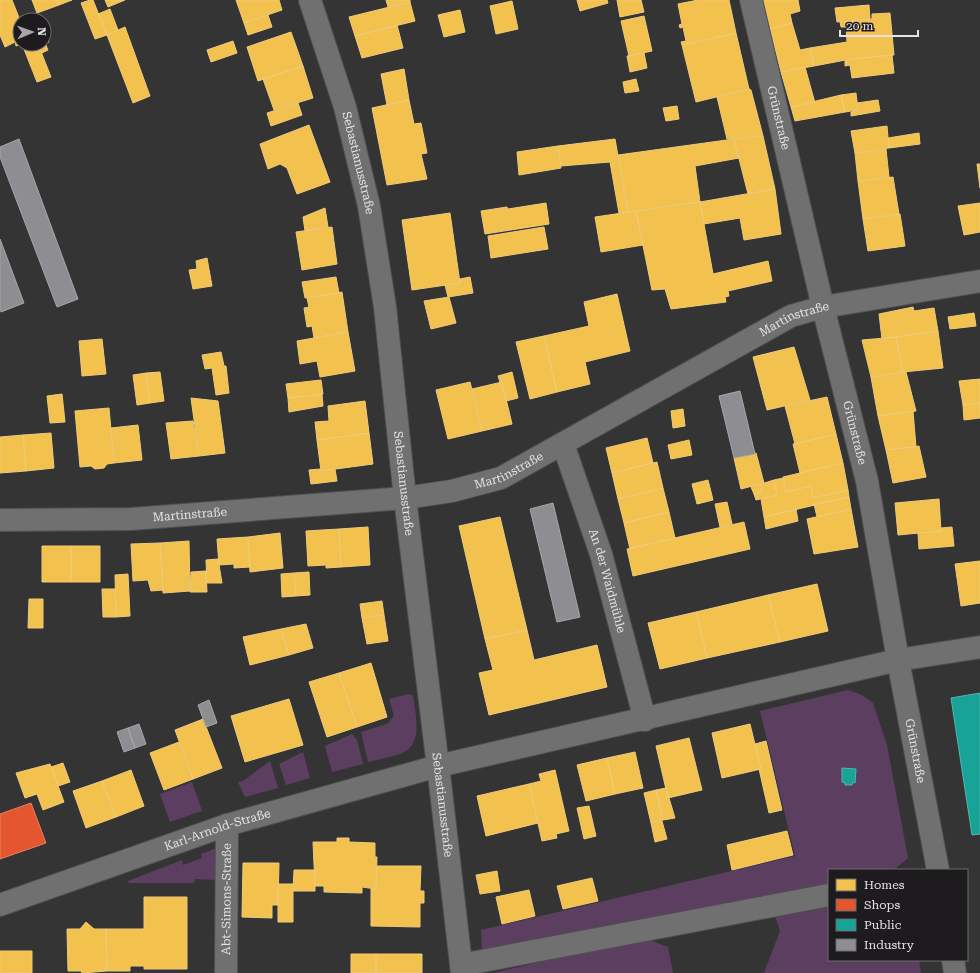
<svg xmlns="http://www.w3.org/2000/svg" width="980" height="973" font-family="'Roboto Serif',serif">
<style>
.green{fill:#5c3f60}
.homes{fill:#f2c14e;stroke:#eecb7b}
.shops{fill:#e4572e;stroke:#e48165}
.public{fill:#17a398;stroke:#54b6af}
.industry{fill:#8d8d92;stroke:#a7a6ab}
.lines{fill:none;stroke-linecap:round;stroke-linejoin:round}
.street-casing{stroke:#515051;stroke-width:24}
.street{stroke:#717071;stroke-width:22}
.labels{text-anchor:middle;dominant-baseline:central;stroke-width:4;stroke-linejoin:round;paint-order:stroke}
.street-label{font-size:12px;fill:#e4e2e4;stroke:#1d1b1d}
</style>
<rect width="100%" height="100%" fill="#353435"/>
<!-- green -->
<path class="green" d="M848 690 862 695 873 703 887 745 908 858 894 870H829V886L482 953 481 930 795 856 760 711Z
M408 694 413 695C415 713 424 744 402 753 392 757 379 759 368 762L361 732 387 724 394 716 389 699Z
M352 734 357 740 363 764 332 772 325 746Z
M303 752 310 778 286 785 279 764Z
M270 761 278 788 245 797 238 782 243 781Z
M192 782 202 811 170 822 160 794Z
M219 847 218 880 195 879 194 883H128V881L182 860 183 865 202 858 201 854Z
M829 903V960H919L921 973H764L780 931 774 913Z
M644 938 668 947 673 973H493Z"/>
<!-- homes -->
<path class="homes" d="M0 0H12L20 20 18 22 20 26V44H22L16 46 15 42 5 47 0 35Z
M32 0H57L59 5 37 13Z
M57 0H72L59 5Z
M90 0H93L107 35 95 39 81 3Z
M105 0H125L108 7Z
M236 0H279L282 10 244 23Z
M386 0H410V2L388 7Z
M577 0H607L608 3 580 11Z
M617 0H641L644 12 620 17Z
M698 0H729L736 33 682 45 681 42 686 41 683 27 680 28 679 25 682 24 678 4Z
M763 0H798L800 11 790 14 792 23 770 29Z
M512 1 518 29 496 34 490 6Z
M410 2 415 21 355 36 349 17Z
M869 5 870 19 837 22 835 8Z
M110 9 118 30 107 35 98 14Z
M460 10 465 32 444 37 438 15Z
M890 13 894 55 851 59 814 66 810 48 847 42 846 27H841L840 22 872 19V14Z
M268 15 272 27 248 35 244 23Z
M644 16 652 51 629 56 621 21Z
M792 23 800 50 810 48 814 66 781 72 770 29Z
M397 25 403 48 362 58 355 36Z
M125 27 150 96 133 103 107 35Z
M44 30 49 42 45 43 48 50 42 53 38 44H44Z
M291 32 303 66 258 81 247 47Z
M736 33 749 89 696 102 682 45Z
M233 41 237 53 211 62 207 50Z
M22 44H38L51 77 37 82Z
M644 53 647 68 630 72 627 56Z
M892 55 894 73 852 78 850 65 845 66V61L851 59Z
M303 66 313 98 274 110 263 79Z
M805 67 815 103 791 107 781 72Z
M404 69 409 100 387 105 381 74Z
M636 79 639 91 625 93 623 82Z
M749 89 751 90 763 136 727 139 717 97Z
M856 93 858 110 845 112 841 95Z
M841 95 845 112 795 121 791 107Z
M409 100 414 124 421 123 427 153 421 154 427 179 387 185 372 108Z
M878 100 880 111 851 116V112L858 110 857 103Z
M298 103 302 115 271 126 267 113Z
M677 106 679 119 666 121 663 108Z
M309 125 330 182 297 194 287 168 280 164 268 169 260 144Z
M887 126 889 148 855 153 851 131Z
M919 133 920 144 889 148 888 138Z
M763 136 775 189 748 194 734 139Z
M615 139 628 212 619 213 610 162 561 166 558 146Z
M734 139 739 158 695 166 700 202 628 212 618 155Z
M558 146 561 168 519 175 517 152Z
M886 149 889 177 858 181 855 153Z
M977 164H980V188Z
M893 177 899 214 863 219 858 181Z
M775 189 781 234 744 240 740 218 704 224 700 202Z
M700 202 713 274 768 261 772 281 728 291 729 296 725 297 726 302 671 309 665 289 652 290 636 211Z
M546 203 549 224 485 234 481 211 507 207 508 209Z
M980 203V232L964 235 958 206Z
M325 208 328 227 305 231 303 217Z
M636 211 643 245 601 252 595 217Z
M450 213 460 283 412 290 402 220Z
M900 214 905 246 868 251 863 219Z
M332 227 337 264 302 270 296 232Z
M544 227 548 249 491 258 488 236Z
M207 258 212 286 193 289 189 270 197 269 196 261Z
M336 277 339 293 305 298 302 282Z
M470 277 473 293 448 297 445 285 460 283V279Z
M342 292 348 332 314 338 312 326 307 327 304 308 309 307 307 298Z
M617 294 630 351 585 362 590 384 557 392 544 336 589 326 584 302Z
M449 297 456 323 431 329 424 301Z
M913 307 914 311 934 308 938 331 882 339 879 314Z
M974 313 976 326 950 329 948 317Z
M938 331 943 368 903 372 896 337Z
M348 332 355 371 320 377 317 361 300 364 297 341Z
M544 336 557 392 530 399 516 342Z
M896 337 903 372 871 377 862 340Z
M102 339 106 374 82 376 79 341Z
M794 347 810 400 767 410 753 357Z
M221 352 224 366H226L229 393 216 395 212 368 205 369 202 355Z
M160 372 164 401 150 403 146 373Z
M512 372 518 398 506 401 498 376Z
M906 372 916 411 878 416 871 377Z
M146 373 150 403 137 405 133 375Z
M980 379V403L963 405 959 381Z
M321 380 323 394 288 398 286 384Z
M470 382 482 431 448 439 436 390Z
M502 382 512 424 482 431 472 389Z
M62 394 65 422 50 423 47 396Z
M322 394 323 406 289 412 288 398Z
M827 397 836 434 795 444 785 406Z
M191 398 218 401 225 453 199 456Z
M365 401 369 433 317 440 315 422 329 421 328 406Z
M980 403V418L964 420 963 405Z
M109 408 114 463 107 464 104 468 95 469 91 466 80 467 75 411Z
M683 409 685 426 673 428 671 411Z
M913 411 916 447 886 450 878 416Z
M193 421 199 456 171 459 166 423Z
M138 425 142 460 114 463 111 428Z
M51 433 54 468 26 471 23 435Z
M369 433 373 464 321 471 317 440Z
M836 434 843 463 800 473 793 444Z
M23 435 26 471 0 473V437Z
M647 438 653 463 612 473 606 448Z
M689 440 692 455 671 459 668 445Z
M919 446 926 477 893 483 886 450Z
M756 453 764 483 741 489 734 458Z
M657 462 663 488 618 499 612 473Z
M843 463 848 490 813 498 811 486 786 492 783 477Z
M320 469 321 471 335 469 337 481 311 484 309 470Z
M783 478 786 492 811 486 813 498 848 490 849 497 764 517 761 499 777 495 774 480Z
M708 480 713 500 697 504 692 484Z
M774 480 777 495 756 500 754 494 762 492 761 484Z
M761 484 762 492 754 494 751 487Z
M663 488 669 512 624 523 618 499Z
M849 497 851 509 817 517 814 504Z
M939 499 941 531 898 535 895 503Z
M727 502 732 524 720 527 715 504Z
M796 509 798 521 766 529 764 517Z
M851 509 858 547 814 554 807 519Z
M669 512 675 538 630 549 624 523Z
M500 517 527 630 485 639 459 526Z
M744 522 750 549 633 576 627 549Z
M368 527 370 565 341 567 339 529Z
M952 527 954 546 919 549 918 533 941 531V528Z
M339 529 341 567 326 568V565L308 566 306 531Z
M280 533 283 568 250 572 248 537Z
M248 537 250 567 234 568V564L219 565 217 539Z
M189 541 190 591 163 593 160 543Z
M160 543 163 590 151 591 148 580 133 581 131 544Z
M42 546H71V582H42Z
M71 546H100V582H71Z
M218 559 222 583H207L206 560Z
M980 561V603L961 606 955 564Z
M206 571 207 592H190L191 572Z
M309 572 310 595 296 596 294 573Z
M294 573 296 596 282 597 281 574Z
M128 574 130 616 116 617 115 575Z
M817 584 828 631 780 642 768 595Z
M102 589H115L116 617H103Z
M768 595 780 642 707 658 696 612Z
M29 599H43V628H28Z
M382 601 384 615 362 618 360 604Z
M696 612 707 658 660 669 648 623Z
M384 615 388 641 367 644 362 618Z
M306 624 313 648 289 655 281 629Z
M281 629 289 655 250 665 243 637Z
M527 630 534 660 597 645 607 687 489 715 479 673 493 670 485 639Z
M371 663 387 717 357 727 339 673Z
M339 673 357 727 327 737 309 682Z
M289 699 303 745 245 762 231 716Z
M203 719 222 768 193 779 175 730Z
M750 724 761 769 722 778 712 733Z
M689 738 702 790 668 798 656 746Z
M766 741 782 810 769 813 759 769H761L755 744Z
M179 742 193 779 164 790 150 753Z
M635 752 643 788 615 794 607 758Z
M607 758 615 794 586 801 577 765Z
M63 763 70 782 58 786 51 767Z
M50 764 64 802 43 810 37 794 25 798 16 773Z
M131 770 144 806 116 817 102 781Z
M555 770 569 831 556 834 557 838 542 841 529 784 541 781 539 774Z
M102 781 116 817 86 828 73 791Z
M529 784 538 823 486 836 477 796Z
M666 788 675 818 663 820 656 790Z
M656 790 663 820 651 823 644 793Z
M589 806 596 836 584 839 577 808Z
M662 821 667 839 655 842 651 823Z
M787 831 793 855 732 870 727 845Z
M337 838H349V842L375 843V857H377L376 889 362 887V893L324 892V886H315L313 842H337Z
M243 863H279L278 905H272V918L242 917Z
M377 866H421L420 891H424V903H420V927L371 926V889H376Z
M294 870H315V891H293Z
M497 871 500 891 480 894 476 875Z
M592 878 598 901 563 909 557 886Z
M278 884H293V922H278Z
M529 890 535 916 502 924 496 897Z
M144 897H187V969H144V966H130V971H107L106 929H144Z
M86 922 94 929H106L107 971 82 973 81 971H68L67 929H80Z
M0 951H32V973H0Z
M351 954H376V973H351Z
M376 954H422V973H376Z"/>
<!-- shops -->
<path class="shops" d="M31 803 46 843 0 859V814Z"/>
<!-- public -->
<path class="public" d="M980 693V834L972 835 951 698Z
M842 768 856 769 855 783 853 782 852 785H845V783L842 782Z"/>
<!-- industry -->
<path class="industry" d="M19 139 78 299 57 307 0 157V147Z
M0 239 24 303 1 312 0 308Z
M740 391 755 454 734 458 719 396Z
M553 503 580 617 557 622 530 509Z
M209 700 217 723 206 727 198 705Z
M139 724 146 744 135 748 128 728Z
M128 728 135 748 124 752 117 732Z"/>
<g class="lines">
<!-- street casing -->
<g class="street-casing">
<g id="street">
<path id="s1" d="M310 0 345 107 369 206 385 307 405 498 441 791 462 973"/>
<path id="s2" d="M751 0 823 307 867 481 898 660 938 870"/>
<path id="s3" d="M563 444 601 554 645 720"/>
<path id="s4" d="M0 520 131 519 405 498 452 491 501 478 791 316 823 307 980 281"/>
<path id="s5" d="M0 905 227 825 438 766 898 660 980 647"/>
<path d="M953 960 955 973"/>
<path d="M461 965 829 895"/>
<path id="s6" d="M226 973 227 825"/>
</g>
</g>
<!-- street -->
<use href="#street" class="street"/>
</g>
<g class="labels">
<!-- street labels -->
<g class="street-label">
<text stroke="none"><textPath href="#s2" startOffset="121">Grünstraße</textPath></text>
<text stroke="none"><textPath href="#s1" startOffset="170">Sebastianusstraße</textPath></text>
<text stroke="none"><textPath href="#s4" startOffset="838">Martinstraße</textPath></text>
<text stroke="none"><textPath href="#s2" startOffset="445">Grünstraße</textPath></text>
<text stroke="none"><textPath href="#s4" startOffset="514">Martinstraße</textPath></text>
<text stroke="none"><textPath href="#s1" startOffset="494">Sebastianusstraße</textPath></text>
<text stroke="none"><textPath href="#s4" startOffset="190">Martinstraße</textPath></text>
<text stroke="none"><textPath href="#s3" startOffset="144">An der Waidmühle</textPath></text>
<text stroke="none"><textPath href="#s2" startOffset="769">Grünstraße</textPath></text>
<text stroke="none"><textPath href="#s1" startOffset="818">Sebastianusstraße</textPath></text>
<text stroke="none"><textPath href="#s5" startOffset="230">Karl-Arnold-Straße</textPath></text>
<text stroke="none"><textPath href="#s6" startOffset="74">Abt-Simons-Straße</textPath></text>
</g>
</g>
<!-- legend -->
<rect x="828" y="869" width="140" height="92" fill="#1d1b1d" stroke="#6d6b6d"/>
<rect x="836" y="879" width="20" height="12" fill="#f2c14e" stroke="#6d6b6d"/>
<text x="864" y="889" font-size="12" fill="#e4e2e4">Homes</text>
<rect x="836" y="899" width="20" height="12" fill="#e4572e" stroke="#6d6b6d"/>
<text x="864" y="909" font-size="12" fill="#e4e2e4">Shops</text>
<rect x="836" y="919" width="20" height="12" fill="#17a398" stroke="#6d6b6d"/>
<text x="864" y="929" font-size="12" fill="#e4e2e4">Public</text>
<rect x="836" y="939" width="20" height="12" fill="#8d8d92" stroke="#6d6b6d"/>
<text x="864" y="949" font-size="12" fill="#e4e2e4">Industry</text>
<!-- north arrow -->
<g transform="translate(32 32) rotate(88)"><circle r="19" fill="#1d1b1d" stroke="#6d6b6d"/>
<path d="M0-3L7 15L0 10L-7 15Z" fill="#a7a5a7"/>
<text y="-6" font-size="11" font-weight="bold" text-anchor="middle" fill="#e4e2e4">N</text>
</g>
<!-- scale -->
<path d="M840 30v6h78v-6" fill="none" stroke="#e4e2e4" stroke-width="2"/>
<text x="846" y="30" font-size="12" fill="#e4e2e4" stroke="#1d1b1d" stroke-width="3" paint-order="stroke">20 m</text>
</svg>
